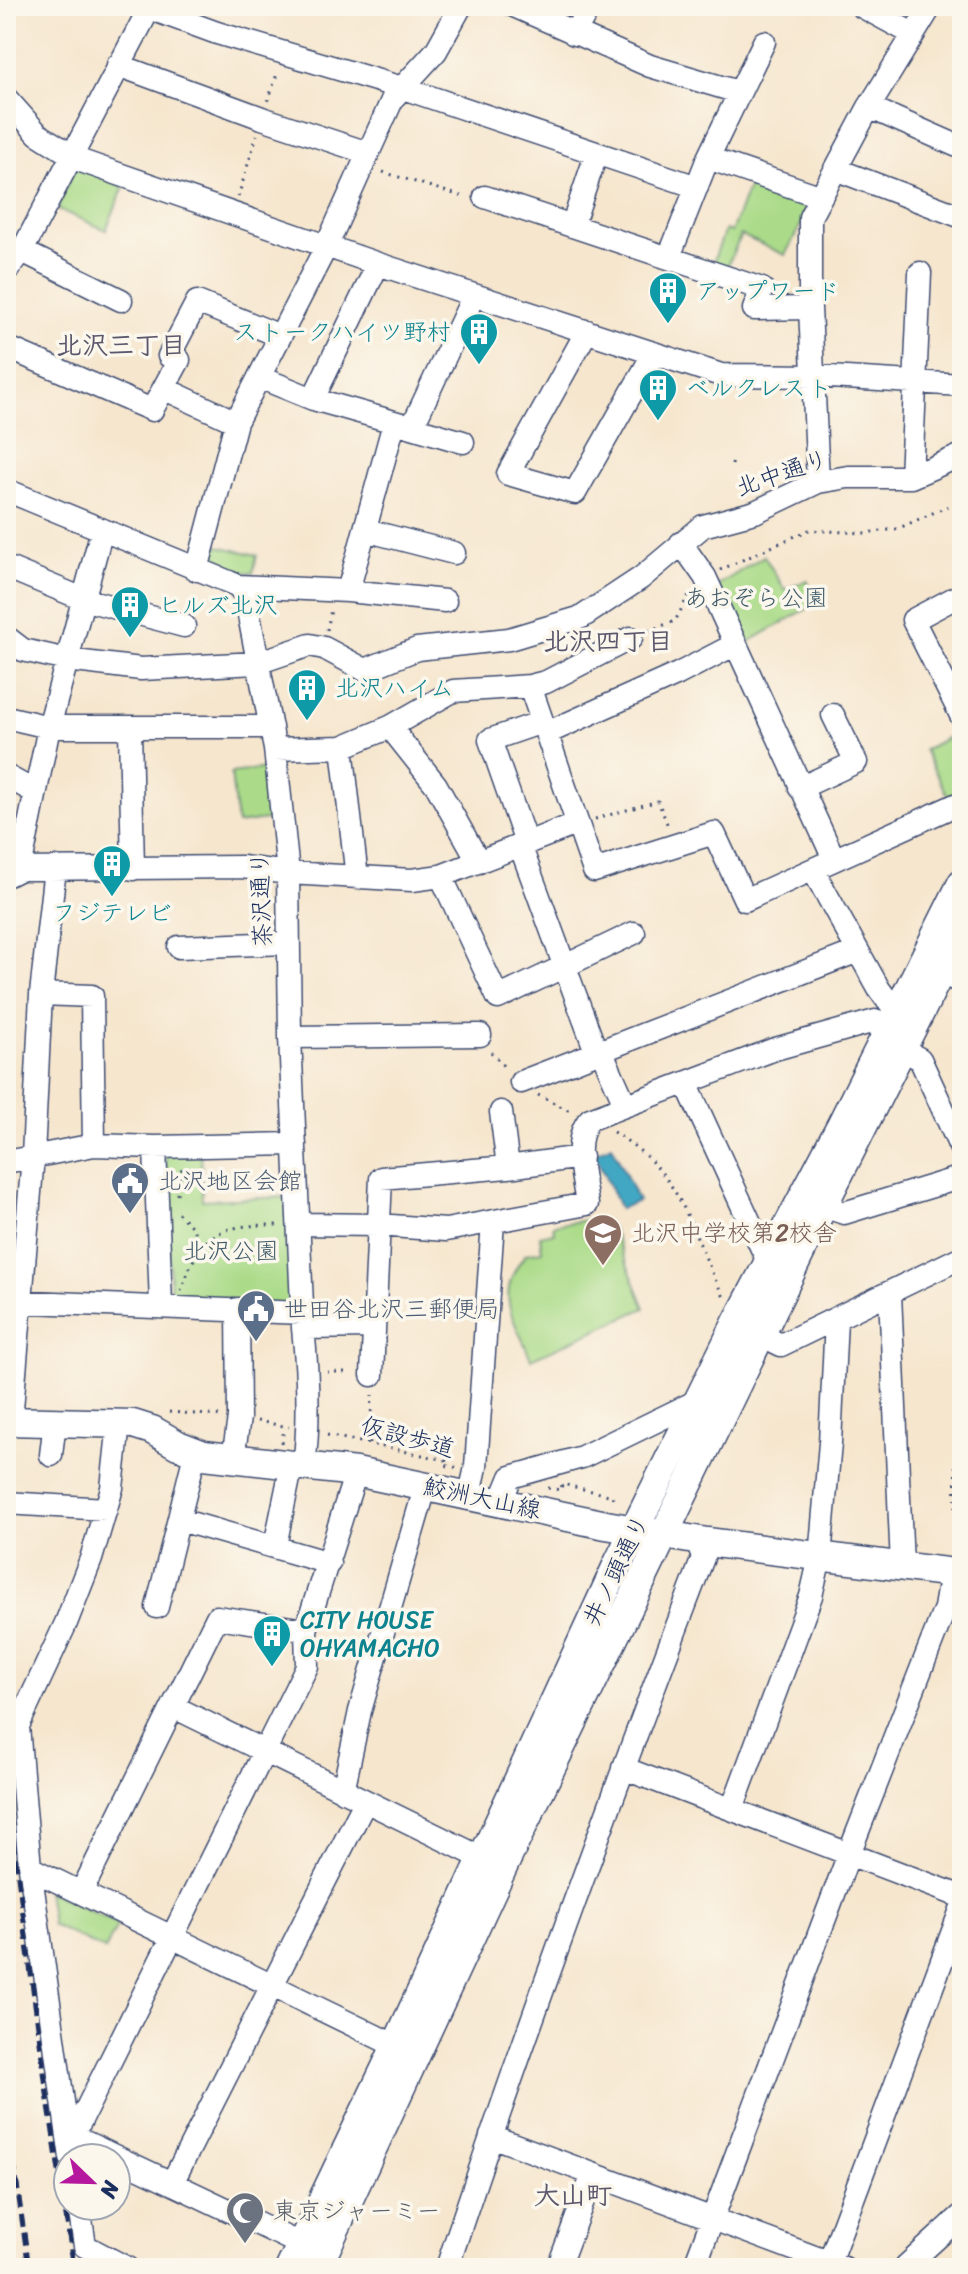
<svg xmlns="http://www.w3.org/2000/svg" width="968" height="2274" font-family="Sriracha,'Klee One',sans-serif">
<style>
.green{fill:#abdb89;stroke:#638574;stroke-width:2}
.water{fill:#42a7c2;stroke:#2e6b90;stroke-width:2}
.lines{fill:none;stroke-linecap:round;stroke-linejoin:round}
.minor-casing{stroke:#3c4a6f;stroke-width:25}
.major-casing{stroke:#3c4a6f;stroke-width:31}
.path{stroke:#3c4a6f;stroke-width:3;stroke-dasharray:2 6;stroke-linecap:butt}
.minor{stroke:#fff;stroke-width:22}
.major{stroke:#fff;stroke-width:28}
.rail{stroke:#1b2f5e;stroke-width:5;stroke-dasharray:12 6;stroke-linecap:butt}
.labels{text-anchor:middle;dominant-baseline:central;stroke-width:7;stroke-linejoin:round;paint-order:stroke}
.culture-label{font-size:24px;fill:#0d838f;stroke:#fbf7ec;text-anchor:start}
.street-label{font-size:24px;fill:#1b2f5e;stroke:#fbf7ec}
.park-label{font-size:24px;fill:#3f5a69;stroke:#fbf7ec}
.service-label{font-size:24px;fill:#4e5e75;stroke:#fbf7ec;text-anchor:start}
.education-label{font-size:24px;fill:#785e54;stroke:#fbf7ec;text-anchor:start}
.worship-label{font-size:24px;fill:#5b616d;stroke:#fbf7ec;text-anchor:start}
.neighbourhood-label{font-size:26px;font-weight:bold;fill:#5b576c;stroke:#fbf7ec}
</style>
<rect width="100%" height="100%" fill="#fbf7ec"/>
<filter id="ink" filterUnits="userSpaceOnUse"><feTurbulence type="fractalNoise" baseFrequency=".0125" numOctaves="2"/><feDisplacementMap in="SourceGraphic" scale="16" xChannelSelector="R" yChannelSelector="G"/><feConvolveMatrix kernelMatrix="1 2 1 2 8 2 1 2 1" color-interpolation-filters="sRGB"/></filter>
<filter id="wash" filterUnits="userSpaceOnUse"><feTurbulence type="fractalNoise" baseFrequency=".006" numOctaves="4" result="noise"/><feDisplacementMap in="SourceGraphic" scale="32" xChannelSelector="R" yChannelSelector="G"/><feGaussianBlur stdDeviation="1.8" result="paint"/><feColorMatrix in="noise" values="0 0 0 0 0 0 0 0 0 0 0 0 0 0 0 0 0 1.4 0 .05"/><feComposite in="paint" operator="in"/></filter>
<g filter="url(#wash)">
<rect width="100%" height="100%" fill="#f6e6ce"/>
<!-- green -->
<path class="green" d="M75 166 124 186 106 230 57 209Z
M752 178 808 197 804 219 785 255 741 235 725 271 712 265 725 230 731 232Z
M214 545 257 555 253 573 224 569 211 561Z
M764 556 785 590 807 580 817 603 745 644 717 586Z
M962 730V798L951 803 924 750Z
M268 768 273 819 237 824 231 773Z
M201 1149 202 1200 290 1197 292 1305 171 1302 165 1152Z
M594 1219 612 1228 645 1308 531 1359C513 1316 493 1295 526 1254L542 1251 540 1236 554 1233 553 1225Z
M47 1891 118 1924 105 1950 52 1925Z"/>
<!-- water -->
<path class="water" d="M612 1145 638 1201 620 1209 594 1153Z"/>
</g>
<g filter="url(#ink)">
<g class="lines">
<!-- minor casing -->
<g class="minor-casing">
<path id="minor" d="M143 6 217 33 409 90 697 187
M514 6 650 66 738 92
M861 6 913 34
M574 34 590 6
M118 65 262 118 368 153
M6 98 38 134 81 161 378 264 721 375 813 376 962 385
M869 107 962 148
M708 158 819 196
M835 169 962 217
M485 197 762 289 754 309 810 308
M572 226 596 155
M22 251 121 300
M669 257 708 158 764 42
M6 272 22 251 149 9
M587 331 508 474 575 493 654 353
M6 347 152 410 179 360 169 356 197 302 280 336
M259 377 313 399 412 427 474 295
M165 389 236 422
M313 399 378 264
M412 427 463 442
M911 477 920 273
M818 482 810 308V217L869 107 931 6
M6 490 229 582 238 586 245 595 275 749 288 873 290 1037 303 1328C308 1375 310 1420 304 1466
M365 530 454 553
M681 543 705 577 834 859
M6 567 83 599 184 626
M197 570 236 422 327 245 393 98 436 51 461 6
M238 586 348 591 445 601
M348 591 394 423
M962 594 913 620 962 717
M6 637 23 650 67 660 141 669 257 663 310 645 324 648 365 670 417 649 509 639 582 617 641 578 703 526 755 512 818 482 848 477H911L962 455
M530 686 594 871 714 833 745 900 962 802
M6 717 49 727H271
M390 727 453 691 530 686 546 682 631 638
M130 728 133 869
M547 733 678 674 734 645
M342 747 357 878
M275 749 342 747 390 727 436 785 479 862
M6 776 35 792
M800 788 856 762 833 715
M526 843 490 740 542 722
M520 845 594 1046 601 1050 625 1104
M20 869 49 727 102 530
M813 870 879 989 896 1012
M6 876 20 869 242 867 288 873 412 880 441 876 576 824
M441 876 498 998 634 933
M179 947 288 943
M940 972 956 980H962
M41 994 92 996 94 1145
M290 1037 480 1035
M903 1050 920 1059 962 1151
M521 1082 858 951
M686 1083 769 1264
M501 1112 508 1167
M155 1147 161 1305
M6 1162 94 1145 155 1147 295 1144
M823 1206 844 1213 962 1177
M299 1224 378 1225 446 1230 587 1204C584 1180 571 1139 590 1119L775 1049 875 1021 889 1026
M890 1294 902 1566
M6 1301 303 1313
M303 1328 373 1327
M761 1335 781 1345 962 1257
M372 1375 381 1178 508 1167 581 1157
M11 1421 33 1156 41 994 55 868
M51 1455 55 1421
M233 1458 239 1418 238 1309
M470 1494 476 1467 493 1222
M501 1501 511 1477 582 1457 697 1401
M6 1503 106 1509
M180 1520 329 1563
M275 1546 292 1464
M157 1607 195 1454
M174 1707 496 1865
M623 1768 962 1897
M343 1791 360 1711 426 1485
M732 1809 811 1596 820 1557 830 1443 836 1320
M30 1868 396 2046
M81 1893 217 1617 306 1630
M68 2134 80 2122 307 1666 306 1630 356 1472
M68 2134 302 2245
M491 2136 844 2268
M71 2158 30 1868 18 1726 66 1623 91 1559 112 1488 119 1423
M172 2183 365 1802
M79 2206 85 2246 127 2268
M447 2268C525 2031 612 1796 701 1563L703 1558 697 1541
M558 2268 593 2174
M694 2268 849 1854 945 1608 951 1572
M827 2268 962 1907
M904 2268 962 2215"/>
</g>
<!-- major casing -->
<g class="major-casing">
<path id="major" d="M6 1421 133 1424 152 1430 178 1445 204 1455 356 1472 606 1525 707 1542 962 1574
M290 2268 396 2046 619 1561 737 1322 841 1125 962 883
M317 2268 503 1867 823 1206 962 929"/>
</g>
<!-- path -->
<path class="path" d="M268 101 278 71
M383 172 467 198
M238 197 257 135
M732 465 733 459
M720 570 809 530 864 533 897 529 962 500
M327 630 331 610
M648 631 675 621 690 593
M595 819 658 801 668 826
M491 1052 507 1070
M538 1095 570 1111
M613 1132C686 1175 688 1229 724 1297
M177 1194 182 1167
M178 1213 193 1228 200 1249
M181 1291C201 1231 218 1225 278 1225
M327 1372H346
M169 1412 222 1416
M257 1421 289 1427
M327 1435 446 1460 445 1465 458 1468
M282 1443 284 1427
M370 1444 372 1395
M548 1488 561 1490 562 1484 613 1496 611 1504
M956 1548 955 1418 962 1408"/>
<!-- minor -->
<use href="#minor" class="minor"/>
<!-- major -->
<use href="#major" class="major"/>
<!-- rail -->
<path class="rail" d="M6 1786 46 2087 74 2268
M6 2108 29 2268"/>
</g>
</g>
<!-- icons -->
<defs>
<g id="building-pin" transform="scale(2)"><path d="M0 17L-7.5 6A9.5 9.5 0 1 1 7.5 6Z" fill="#0f9aa8" stroke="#fbf7ec"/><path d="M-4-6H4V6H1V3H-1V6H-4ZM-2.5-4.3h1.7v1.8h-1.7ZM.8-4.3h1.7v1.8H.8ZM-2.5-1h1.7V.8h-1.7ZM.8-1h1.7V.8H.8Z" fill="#fff"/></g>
<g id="civic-pin" transform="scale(2)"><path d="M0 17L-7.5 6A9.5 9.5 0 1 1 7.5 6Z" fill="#5c6f8a" stroke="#fbf7ec"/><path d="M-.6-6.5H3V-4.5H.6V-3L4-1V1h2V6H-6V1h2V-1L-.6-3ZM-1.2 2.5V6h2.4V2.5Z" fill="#fff"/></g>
<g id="school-pin" transform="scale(2)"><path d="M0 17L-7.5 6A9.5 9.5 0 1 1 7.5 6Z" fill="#8d6e63" stroke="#fbf7ec"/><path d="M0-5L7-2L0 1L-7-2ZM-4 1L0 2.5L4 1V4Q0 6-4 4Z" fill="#fff"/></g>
<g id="mosque-pin" transform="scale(2)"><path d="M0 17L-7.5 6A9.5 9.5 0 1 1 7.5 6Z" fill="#6b7280" stroke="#fbf7ec"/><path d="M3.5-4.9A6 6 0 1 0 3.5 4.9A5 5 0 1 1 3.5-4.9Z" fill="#fff"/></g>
</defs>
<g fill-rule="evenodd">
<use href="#building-pin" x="668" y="291"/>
<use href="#building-pin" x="479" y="332"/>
<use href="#building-pin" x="658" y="388"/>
<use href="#building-pin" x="130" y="605"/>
<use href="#building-pin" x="307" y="688"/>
<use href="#building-pin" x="112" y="864"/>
<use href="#civic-pin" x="130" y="1181"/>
<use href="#school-pin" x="603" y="1233"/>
<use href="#civic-pin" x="256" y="1309"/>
<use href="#building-pin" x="272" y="1634"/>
<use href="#mosque-pin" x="245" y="2211"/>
</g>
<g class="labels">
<!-- culture labels -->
<g class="culture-label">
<text x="696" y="291">アップワード</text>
<text x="451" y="332" text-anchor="end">ストークハイツ野村</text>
<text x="686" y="388">ベルクレスト</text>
<text x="158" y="605">ヒルズ北沢</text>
<text x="335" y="688">北沢ハイム</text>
<text x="112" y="913" text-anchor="middle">フジテレビ</text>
<text x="300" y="1620">CITY HOUSE<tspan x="300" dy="28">OHYAMACHO</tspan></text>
</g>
<!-- street labels -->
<g class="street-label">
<text transform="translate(782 473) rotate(-19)">北中通り</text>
<text transform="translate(261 899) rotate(-92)">茶沢通り</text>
<text transform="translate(408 1437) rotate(15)">仮設歩道</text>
<text transform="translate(482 1498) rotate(12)">鮫洲大山線</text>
<text transform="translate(616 1570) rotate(-64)">井ノ頭通り</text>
</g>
<!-- park labels -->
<g class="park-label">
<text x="756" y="598">あおぞら公園</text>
<text x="231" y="1251">北沢公園</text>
</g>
<!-- service labels -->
<g class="service-label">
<text x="158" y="1181">北沢地区会館</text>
<text x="284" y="1309">世田谷北沢三郵便局</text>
</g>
<!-- education labels -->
<g class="education-label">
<text x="631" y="1233">北沢中学校第2校舎</text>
</g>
<!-- worship labels -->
<g class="worship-label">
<text x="273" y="2211">東京ジャーミー</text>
</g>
<!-- neighbourhood labels -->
<g class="neighbourhood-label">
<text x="121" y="345">北沢三丁目</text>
<text x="608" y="641">北沢四丁目</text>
<text x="573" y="2195">大山町</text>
</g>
</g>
<!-- margin -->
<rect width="968" height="2274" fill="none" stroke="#fbf7ec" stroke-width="32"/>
<!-- north arrow -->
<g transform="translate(92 2182) rotate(113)"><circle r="38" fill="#fbf7ec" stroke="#a1a7b3" stroke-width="2"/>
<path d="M0-6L14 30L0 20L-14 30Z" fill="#b5179e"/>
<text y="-12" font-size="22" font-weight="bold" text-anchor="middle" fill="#1b2f5e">N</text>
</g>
</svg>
